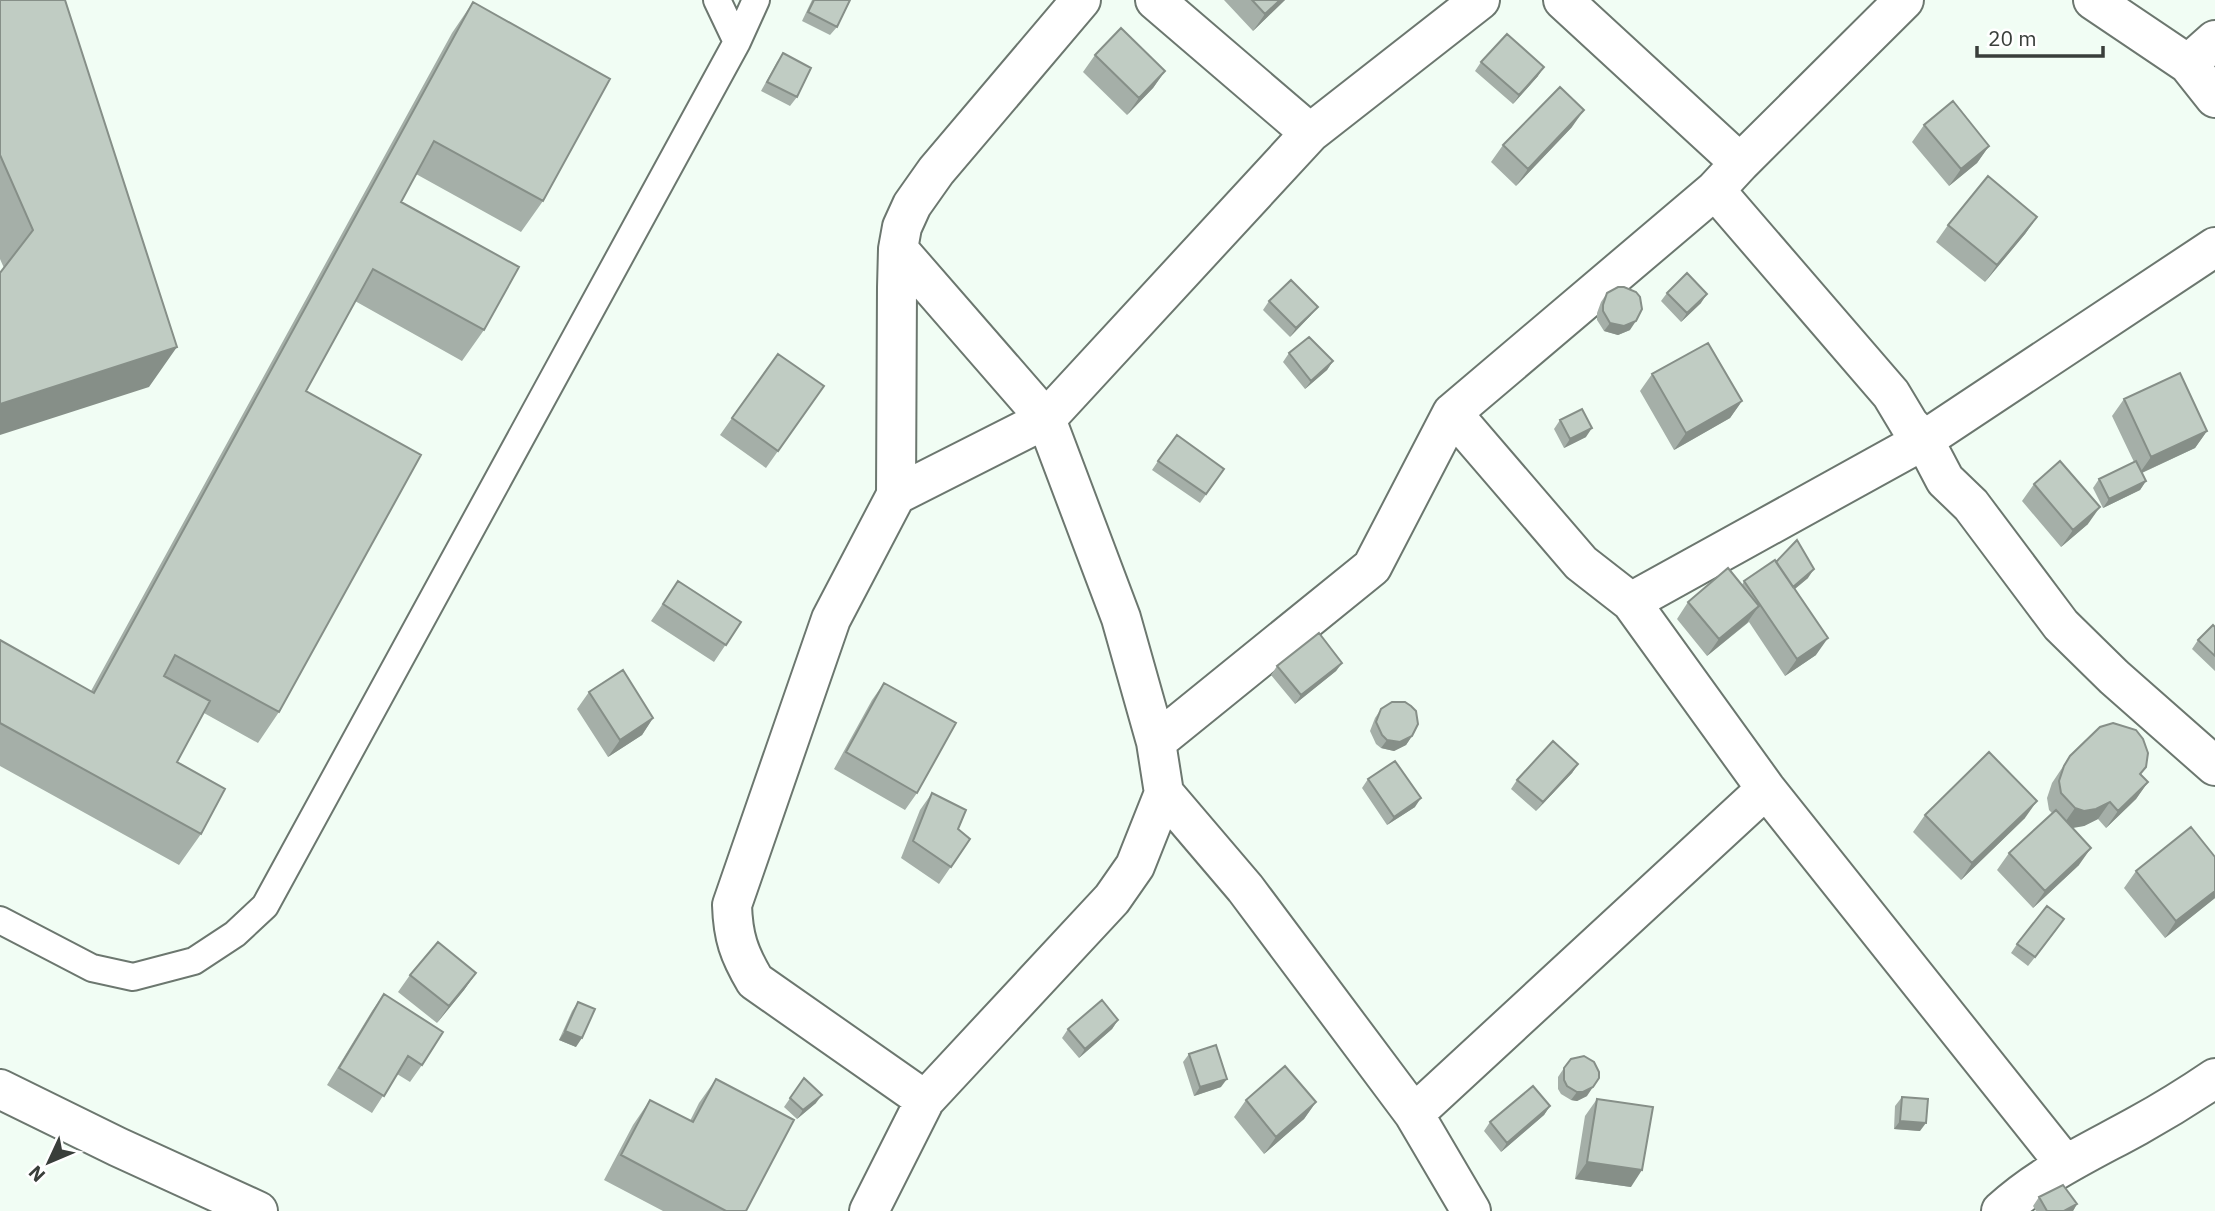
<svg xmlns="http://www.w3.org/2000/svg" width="2215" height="1211" font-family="'IBM Plex Sans',sans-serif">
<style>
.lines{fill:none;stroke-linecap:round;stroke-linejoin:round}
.service-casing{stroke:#6c776f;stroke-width:30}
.minor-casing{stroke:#6c776f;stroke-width:42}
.service{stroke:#fff;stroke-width:26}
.minor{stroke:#fff;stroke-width:38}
.wall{fill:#a5afa8}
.shaded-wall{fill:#868f88}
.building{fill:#c0ccc3;stroke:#868f88;stroke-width:2}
</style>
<rect width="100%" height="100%" fill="#f1fdf4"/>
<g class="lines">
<!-- service casing -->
<g class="service-casing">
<path id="service" d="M717 0 737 42
M0 920 92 968 133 977 194 961 235 934 265 906 737 42 756 0"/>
</g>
<!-- minor casing -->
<g class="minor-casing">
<path id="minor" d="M1155 0 1310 133
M1563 0 1740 163
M2093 0 2188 64 2215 40
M2188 64 2215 98
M1715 190 1891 394 1909 424 1924 440 1945 480 1971 505 2061 625 2114 677 2215 766
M1452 413 1581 563 1631 602 1766 789 2065 1164
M896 495 1046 419 1310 133 1480 0
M1631 602 1924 440 2215 247
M1156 742 1372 567 1452 413 1715 190 1740 163 1904 0
M1164 793 1245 888 1414 1114 1471 1211
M0 1089 118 1147 258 1211
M925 1100 755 981C739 954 733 937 732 905L831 619 896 495 897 287 898 249 902 227 912 205 936 171 1081 0
M1414 1114 1766 789
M869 1211 925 1100 1112 899 1135 866 1164 793 1156 742 1121 618 1046 419 898 249
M2001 1211C2041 1174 2090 1152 2137 1126 2164 1111 2190 1095 2215 1078"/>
</g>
<!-- service -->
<use href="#service" class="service"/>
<!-- minor -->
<use href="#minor" class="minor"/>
</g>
<!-- wall -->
<path class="wall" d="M0 0 149 387 4 268 0 259Z
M812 0H850L837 27 830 35 802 21Z
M1224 0H1285L1253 31Z
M473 2 543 201 521 232 416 174 401 202 484 330 462 361 355 301 306 391 279 712 258 743 204 713 177 762 201 834 179 865 0 766V640L91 691 452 33Z
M783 53 797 97 790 106 761 91 777 62Z
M1095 55 1165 71 1153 88 1127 115 1083 72Z
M1481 62 1538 76 1513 104 1475 71Z
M1924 125 1989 146 1977 163 1949 186 1912 142Z
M1572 127 1516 186 1491 162 1503 145Z
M2037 217 2025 234 1985 282 1936 242 1948 225Z
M1607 293 1630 330 1618 335 1604 331 1597 320V313L1601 302Z
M1667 293 1701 303 1681 322 1661 301Z
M1269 301 1311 315 1290 337 1263 310Z
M1289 353 1333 361 1327 370 1305 389 1283 362Z
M1652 374 1742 401 1730 418 1674 450 1640 391Z
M824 386 766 468 720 435 732 418Z
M2124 399 2207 431 2195 448 2142 473 2146 481 2140 490 2103 508 2093 488 2099 479 2134 462 2112 416Z
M1560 420 1586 437 1564 448 1554 429Z
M1158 461 1224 469 1200 503 1152 470Z
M2034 484 2088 524 2061 547 2022 501Z
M1808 578 1795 589 1816 655 1785 676 1749 622 1707 656 1677 619 1688 602 1742 585 1744 581Z
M678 581 741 622 714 662 651 621Z
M2215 627V671L2192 649 2198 640Z
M1342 663 1336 671 1295 704 1271 675 1277 666Z
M884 683 917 793 905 810 834 769 872 700Z
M589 692 653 718 642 735 608 757 577 709Z
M1381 709 1412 736 1406 745 1394 751 1381 748 1376 744 1370 731 1375 718Z
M2070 756 2141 774 2148 782 2136 799 2106 828 2098 819 2084 826 2071 827 2079 865 2033 908 1997 870 2009 853 2052 813 2049 810 2047 798 2052 783Z
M1578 764 1572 773 1536 811 1511 789 1517 780Z
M1368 779 1415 807 1387 825 1362 788Z
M932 793 958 829 970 839 939 884 901 858 920 810Z
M1925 815 2025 818 1961 880 1913 832Z
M2136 871 2215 898 2165 938 2124 888Z
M2058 928 2028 966 2011 953 2017 944Z
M476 973 464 990 437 1023 398 992 410 975Z
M384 994 422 1065 410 1082 397 1074 372 1113 327 1085 372 1011Z
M578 1002 576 1047 559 1040 572 1011Z
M1118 1020 1112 1029 1079 1058 1062 1038 1068 1029Z
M1189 1054 1221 1087 1194 1096 1183 1062Z
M1564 1068 1587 1096 1577 1101 1571 1100 1561 1094 1558 1089V1077Z
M804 1078 816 1103 797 1119 784 1107Z
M716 1079 746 1211H663L604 1180 633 1125 650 1100 690 1121 699 1103Z
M1902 1097 1920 1131 1894 1129 1895 1106Z
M1597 1099 1631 1187 1575 1179 1585 1116Z
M1246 1100 1316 1102 1304 1119 1264 1154 1234 1117Z
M1550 1106 1544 1115 1501 1152 1484 1131 1490 1122Z
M2039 1197 2077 1204 2073 1211H2036L2033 1206Z"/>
<!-- shaded-wall -->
<path class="shaded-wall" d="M1280 0H1285L1253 31 1265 14Z
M1544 67 1538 76 1513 104 1519 95Z
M1165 71 1153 88 1127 115 1139 98Z
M1584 110 1572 127 1516 186 1528 169Z
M1989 146 1977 163 1949 186 1961 169Z
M2037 217 2025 234 1985 282 1997 265Z
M1707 294 1701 303 1681 322 1687 313Z
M1318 307 1311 315 1290 337 1296 328Z
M1636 321 1630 330 1618 335 1604 331 1610 323Z
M177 347 149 387 0 435V404Z
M1333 361 1327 370 1305 389 1311 381Z
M1742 401 1730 418 1674 450 1686 433Z
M1592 428 1586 437 1564 448 1570 439Z
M2207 431 2195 448 2139 474 2151 457Z
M2146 481 2140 490 2103 508 2109 499Z
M2100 507 2088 524 2061 547 2073 530Z
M1814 569 1808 578 1780 601 1786 592Z
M1759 606 1747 623 1707 656 1719 639Z
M1828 638 1816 655 1785 676 1797 659Z
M1342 663 1336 671 1295 704 1301 695Z
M653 718 642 735 608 757 620 740Z
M1412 736 1406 745 1394 751 1381 748 1387 740Z
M1578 764 1572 773 1536 811 1543 802Z
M2148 782 2136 799 2106 828 2118 811Z
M1421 798 1415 807 1387 825 1394 817Z
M2037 801 2025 818 1961 880 1972 863Z
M2110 802 2098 819 2084 826 2073 828 2063 825 2075 808Z
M2091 848 2079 865 2033 908 2045 891Z
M2215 891V898L2165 938 2176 921Z
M476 973 464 990 437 1023 449 1006Z
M1118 1020 1112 1029 1079 1058 1085 1049Z
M565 1031 582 1038 576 1047 559 1040Z
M1227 1079 1221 1087 1194 1096 1200 1087Z
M1593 1087 1587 1096 1577 1101 1571 1100 1577 1092Z
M822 1095 816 1103 797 1119 803 1110Z
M1316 1102 1304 1119 1264 1154 1276 1137Z
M1550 1106 1544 1115 1501 1152 1507 1143Z
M1900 1121 1926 1123 1920 1131 1894 1129Z
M1587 1162 1642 1170 1631 1187 1575 1179Z
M2077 1204 2073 1211H2064Z"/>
<!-- building -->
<path class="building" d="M0 0H65L177 347 0 404V273L33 230 0 155Z
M814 0H850L837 27 808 12Z
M1252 0H1280L1265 14Z
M473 2 610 79 543 201 434 141 401 202 519 267 484 330 373 269 306 391 421 455 279 712 175 655 164 676 210 701 177 762 225 789 201 834 0 723V640L94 693Z
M1121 28 1165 71 1139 98 1095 55Z
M1507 34 1544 67 1519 95 1481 62Z
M783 53 811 68 797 97 767 82Z
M1560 87 1584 110 1528 169 1503 145Z
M1953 101 1989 146 1961 169 1924 125Z
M1988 176 2037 217 1997 265 1948 225Z
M1687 273 1707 294 1687 313 1667 293Z
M1291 280 1318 307 1296 328 1269 301Z
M1618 287H1624L1636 292 1640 297 1642 309 1636 321 1624 326 1610 323 1603 311V305L1607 293Z
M1309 337 1333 361 1311 381 1289 353Z
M1708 343 1742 401 1686 433 1652 374Z
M778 354 824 386 778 451 732 418Z
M2180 373 2207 431 2151 457 2124 399Z
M1582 409 1592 428 1570 439 1560 420Z
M1177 435 1224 469 1206 494 1158 461Z
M2060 461 2100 507 2073 530 2034 484Z
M2136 461 2146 481 2109 499 2099 479Z
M1797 540 1814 569 1793 587 1776 562Z
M1775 560 1828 638 1797 659 1744 581Z
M1728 568 1759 606 1719 639 1688 602Z
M678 581 741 622 726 645 663 604Z
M2213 625 2215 627V656L2198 640Z
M1319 633 1342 663 1301 695 1277 666Z
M623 670 653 718 620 740 589 692Z
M884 683 956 723 917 793 846 752Z
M1392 702H1405L1411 706 1416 711 1418 724 1412 736 1400 742 1387 740 1382 735 1376 722 1381 709Z
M2113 723 2136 730 2143 739 2148 753 2146 767 2140 774 2148 782 2118 811 2110 802 2096 809 2084 811 2075 808 2061 793 2059 781 2064 766 2070 756 2100 727Z
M1553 741 1578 764 1543 802 1517 780Z
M1989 752 2037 801 1972 863 1925 815Z
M1395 761 1421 798 1394 817 1368 779Z
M932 793 966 810 958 829 970 839 951 867 913 841Z
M2056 810 2091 848 2045 891 2009 853Z
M2191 827 2215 857V891L2176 921 2136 871Z
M2047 906 2064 919 2035 957 2017 944Z
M438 942 476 973 449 1006 410 975Z
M384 994 443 1032 422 1065 408 1056 384 1096 339 1068Z
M1102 1000 1118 1020 1085 1049 1068 1029Z
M578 1002 595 1009 582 1038 565 1031Z
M1216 1045 1227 1079 1200 1087 1189 1054Z
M1584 1056 1594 1062 1599 1072V1078L1593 1087 1583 1092H1577L1567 1086 1564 1080V1068L1571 1059Z
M1285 1066 1316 1102 1276 1137 1246 1100Z
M804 1078 822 1095 803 1110 790 1098Z
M716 1079 794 1120 746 1211H726L621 1155 650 1100 693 1122Z
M1533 1086 1550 1106 1507 1143 1490 1122Z
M1902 1097 1928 1099 1926 1123 1900 1121Z
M1597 1099 1653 1107 1642 1170 1587 1162Z
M2063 1185 2077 1204 2064 1211H2047L2039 1197Z"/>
<!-- north arrow -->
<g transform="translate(49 1162) rotate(226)" stroke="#ffffff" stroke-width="5" paint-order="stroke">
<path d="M0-5L12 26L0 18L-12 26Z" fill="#393e3a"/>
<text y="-10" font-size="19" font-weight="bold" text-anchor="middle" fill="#393e3a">N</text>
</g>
<!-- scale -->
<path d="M1977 46v10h126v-10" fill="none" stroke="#393e3a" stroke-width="3.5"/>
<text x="1988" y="46" font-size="21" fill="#393e3a" stroke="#ffffff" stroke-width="5" paint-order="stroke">20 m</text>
</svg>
